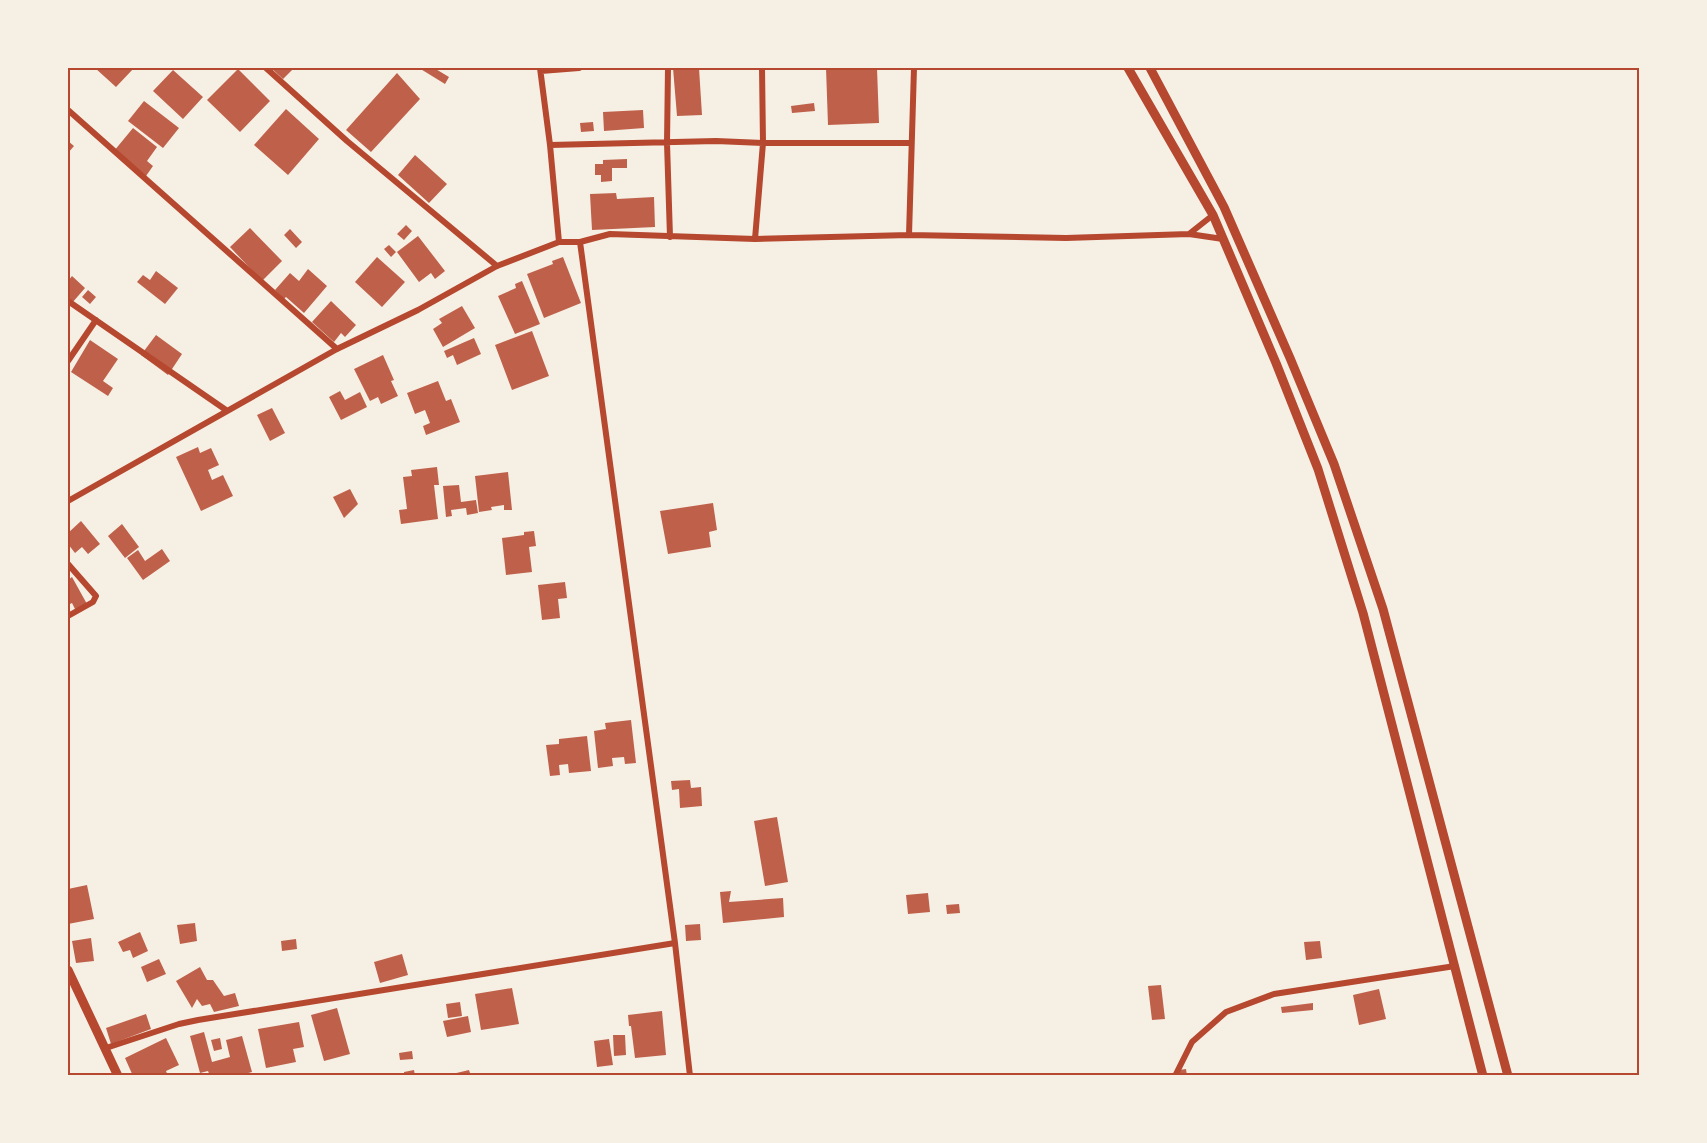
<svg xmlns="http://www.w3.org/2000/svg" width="1707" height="1143" font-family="Jost,sans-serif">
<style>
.building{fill:#bf614a}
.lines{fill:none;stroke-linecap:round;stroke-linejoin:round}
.minor{stroke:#b5482f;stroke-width:6}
.tertiary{stroke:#b5482f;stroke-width:9}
.neatline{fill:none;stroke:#b5482f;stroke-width:2}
</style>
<rect width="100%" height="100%" fill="#f6efe4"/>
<!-- building -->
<path class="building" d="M95 68H134L116 87Z
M271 68H294L283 79Z
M419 68H434L449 77 445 84Z
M673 68H699L702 115 677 116Z
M826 68H877L879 123 828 125Z
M238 69 270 101 240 132 207 100Z
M173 70 203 97 183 119 153 91Z
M397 73 420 99 371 152 346 130Z
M144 101 179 128 163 148 128 121Z
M814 103 815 111 792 113 791 106Z
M286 109 319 139 288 175 254 145Z
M643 110 644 128 604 131 603 112Z
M593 122 594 131 581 132 580 123Z
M133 128 157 147 147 161 153 166 146 176 114 151Z
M68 141 74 146 68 153Z
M415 155 447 184 429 203 398 175Z
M627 159V168H612V181L601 182V175H595V164H603V160Z
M616 193 617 199 654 197 655 227 592 230 590 194Z
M406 225 412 231 404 240 397 234Z
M250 228 282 261 262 281 230 247Z
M290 229 302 242 296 248 284 235Z
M418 236 445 271 435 279 431 273 419 282 397 252Z
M389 245 396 252 391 257 384 249Z
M377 257 405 282 382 307 355 282Z
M563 257 581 303 544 318 527 274 553 264 552 261Z
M308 269 327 286 304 313 286 297 284 299 275 290 290 273 299 281Z
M156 271 178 288 165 304 137 282 143 275 150 280Z
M72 276 85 288 72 303 68 299V281Z
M522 281 540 324 515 334 498 296 516 288 515 284Z
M88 290 96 297 90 304 82 297Z
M331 301 356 325 345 337 341 333 334 342 312 322Z
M462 306 475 328 443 347 433 329 442 323 439 319Z
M532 331 549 376 512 390 495 345Z
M156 335 182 354 168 375 141 355Z
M474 338 481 354 457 365 453 355 447 358 444 351Z
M90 340 118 359 103 381 113 388 108 396 71 372Z
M383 355 394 380 391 381 398 396 381 404 378 397 370 401 354 369Z
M438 381 446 401 451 399 460 422 426 435 423 426 430 423 425 410 415 414 407 393Z
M340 391 345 400 360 392 367 407 341 420 329 397Z
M272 408 285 433 270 441 257 415Z
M198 447 200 453 211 448 219 465 208 470 212 480 223 475 233 496 201 511 176 457Z
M437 467 439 485H434L438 519 401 524 399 510 407 509 403 477 412 476 411 470Z
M508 472 512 510H504V505L491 507 492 510 479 512 475 476Z
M459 485 461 502 476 500 478 513 467 515 466 508 451 510 452 516 446 517 443 486Z
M350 489 358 504 344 518 333 497Z
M713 503 717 530 709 532 711 547 668 554 660 511Z
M81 521 100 544 88 554 82 547 75 553 68 544V533Z
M122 524 139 547 125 558 108 536Z
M534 531 536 546 529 547 532 572 506 575 502 538 524 535V532Z
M162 549 170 561 143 580 127 558 138 550 145 561Z
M72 577 87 604 76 611 72 603 68 605V580Z
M565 582 567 598 558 599 560 618 542 620 538 585Z
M631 720 636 763 625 764 624 757 612 758 613 766 598 768 594 731 606 729 605 723Z
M587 736 591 771 569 773 568 764 559 765 560 775 550 776 546 745 559 744V739Z
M690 780 691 788 701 787 702 806 680 808 679 789 672 790 671 781Z
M777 817 788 882 765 886 754 821Z
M87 885 94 919 68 924V889Z
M731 891 729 902 783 898 784 917 723 923 720 892Z
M928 893 930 912 908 914 906 895Z
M959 904 960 913 947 914 946 905Z
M195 923 197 941 180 944 177 925Z
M700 924 701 940 686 941 685 925Z
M140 932 148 951 133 958 130 950 123 952 118 942Z
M91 938 94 961 76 963 72 941Z
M296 939 297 949 282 951 281 941Z
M1320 941 1322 958 1306 960 1304 942Z
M402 954 408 975 380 983 374 962Z
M159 959 166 974 147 982 141 967Z
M200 967 207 980H213L224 996 235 993 239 1006 214 1012 210 1004 202 1006 197 999 192 1008 176 981Z
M1161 985 1165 1019 1152 1020 1148 986Z
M512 988 519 1024 481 1030 475 994Z
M1379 989 1386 1019 1359 1025 1353 995Z
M460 1002 462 1016 448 1018 446 1004Z
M1313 1003V1010L1282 1013 1281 1007Z
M337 1008 350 1054 324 1061 311 1015Z
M662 1011 666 1055 635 1058 631 1026H629L628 1015Z
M146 1014 151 1029 111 1044 106 1028Z
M468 1016 471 1032 447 1037 443 1021Z
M299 1022 304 1047 293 1049 296 1062 266 1068 258 1029Z
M204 1032 212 1062 230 1057 226 1040 242 1036 252 1072 237 1076H210L208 1071 200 1073 190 1036Z
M613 1035H625L626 1055 614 1056Z
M166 1038 179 1065 166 1071 168 1076H133L125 1058Z
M220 1038 222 1049 214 1051 211 1040Z
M609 1039 613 1065 597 1067 594 1041Z
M412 1051 413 1059 400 1060 399 1053Z
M1186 1069 1187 1076H1180L1179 1070Z
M414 1070 415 1076H404V1072Z
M469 1070 471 1076H448V1075Z"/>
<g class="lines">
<!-- minor -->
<path class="minor" d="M266 68 347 141 497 266
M540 68 550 145 559 242
M668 68 667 143 670 237
M541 71 579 68
M68 110 337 349
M550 145 716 141 763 143H911
M1189 234 1213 215
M909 235 914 68
M755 239 763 143 762 68
M580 242 675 943 690 1076
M68 301 226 410
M68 361 96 320
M68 501 337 349 418 310 497 266 559 242H580L610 234 755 239 909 235 1066 238 1189 234 1223 239
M68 564 96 596 93 602 68 616
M106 1048 179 1024 198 1020 675 943
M1175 1076 1192 1042 1226 1012 1274 994 1455 966"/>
<!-- tertiary -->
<path class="tertiary" d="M1128 68 1213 215 1276 363 1318 469 1363 613 1483 1076
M1150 68 1224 207 1290 358 1334 464 1383 609 1508 1076
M68 970 118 1076"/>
</g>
<!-- border -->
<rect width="1707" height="1143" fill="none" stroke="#f6efe4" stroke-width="138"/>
<rect x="69" y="69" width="1569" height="1005" class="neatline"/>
</svg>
